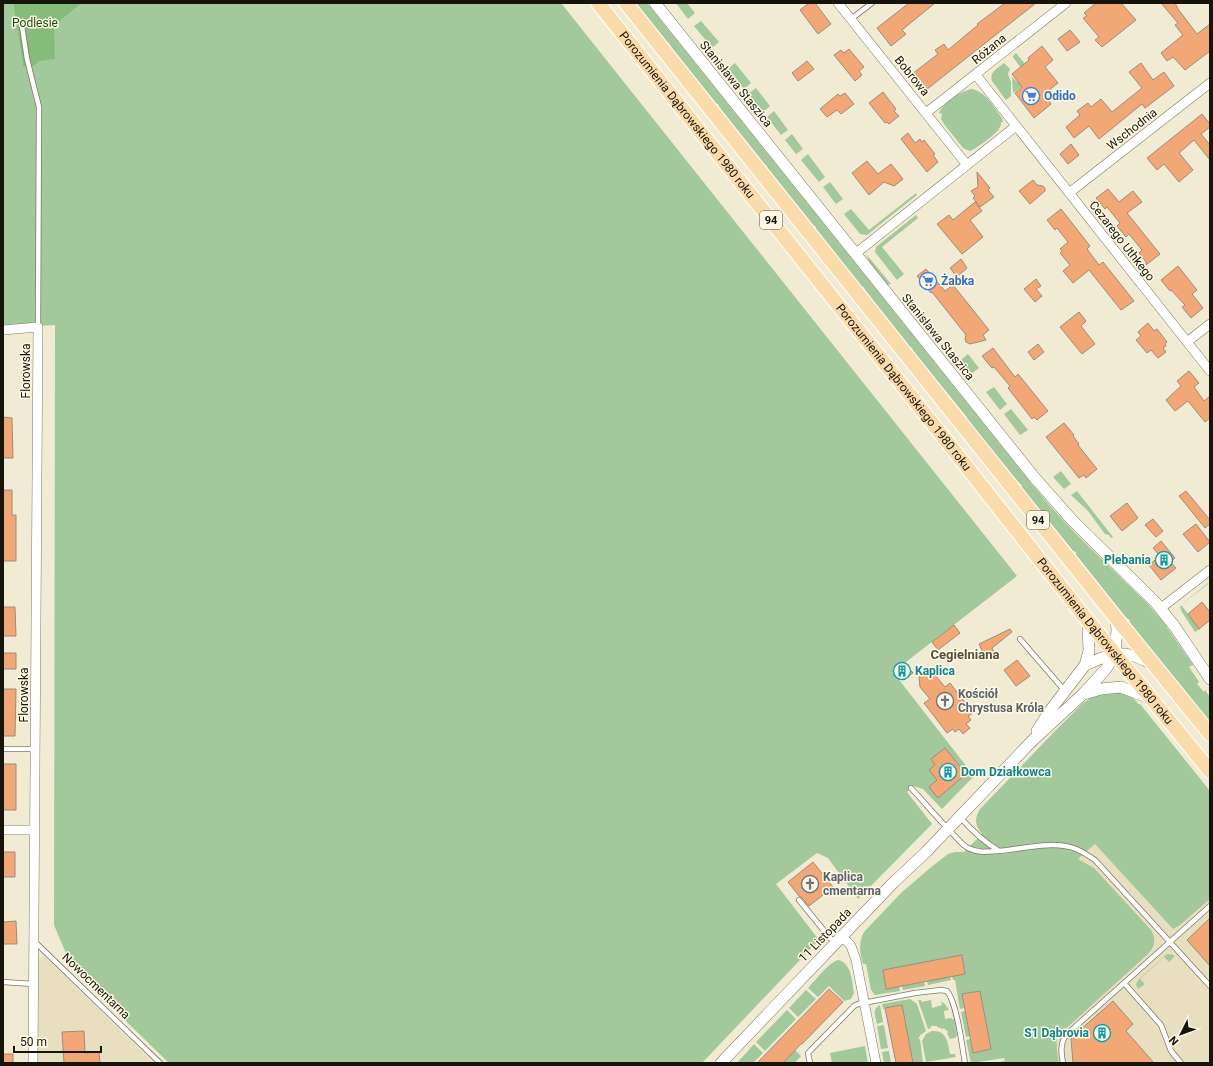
<svg xmlns="http://www.w3.org/2000/svg" width="1213" height="1066" font-family="Roboto,sans-serif">
<style>
.built{fill:#e8dfc0}
.green{fill:#a2c89b}
.forest{fill:#85bc7b}
.building{fill:#f2a876;stroke:#9f8a7c}
.lines{fill:none;stroke-linecap:round;stroke-linejoin:round}
.service-casing{stroke:#7e7863;stroke-width:6}
.minor-casing{stroke:#7e7863;stroke-width:10}
.tertiary-casing{stroke:#7e7863;stroke-width:12}
.primary-casing{stroke:#fff;stroke-width:16}
.service{stroke:#fff;stroke-width:4.5}
.minor{stroke:#fff;stroke-width:9}
.tertiary{stroke:#fff;stroke-width:11}
.primary{stroke:#fadbac;stroke-width:14}
.labels{text-anchor:middle;dominant-baseline:central;stroke-width:3;stroke-linejoin:round;paint-order:stroke}
.shield{fill:#fef9e5;stroke:#5c594d;stroke-width:1}
.shield-label{font-size:11px;font-weight:bold;fill:#17140c}
.park-label{font-size:12px;fill:#194f0e;stroke:#fef9e5}
.street-label{font-size:12px;fill:#17140c;stroke:#fef9e5}
.shop-label{font-size:12px;font-weight:bold;fill:#366cbe;stroke:#fef9e5;text-anchor:start}
.culture-label{font-size:12px;font-weight:bold;fill:#0d838f;stroke:#fef9e5;text-anchor:end}
.worship-label{font-size:12px;font-weight:bold;fill:#5b616d;stroke:#fef9e5;text-anchor:start}
.neighbourhood-label{font-size:13px;font-weight:bold;fill:#554f3b;stroke:#fef9e5}
</style>
<rect width="100%" height="100%" fill="#f2ebd3"/>
<!-- built -->
<path class="built" d="M1104 836 1210 893V1063H1048L1045 1046 1076 860Z
M44 956 154 1063H38V959Z"/>
<!-- green -->
<path class="green" d="M3 3H13L23 66 54 26 82 3H561L1017 576 893 672 974 776 942 809 923 789 913 786 907 792 932 824 858 899 828 858 817 853 776 884 819 940 702 1063H169L101 997 71 965 54 925 55 325 3 328Z
M636 3H647L1031 483 1052 508 1075 533 1148 604 1164 623 1193 665 1189 667 1199 682 1197 684 1204 692 1205 690 1210 697V723L1179 684V682L1176 681 1129 622 1130 620 1126 618 1076 555V552L1073 551 1021 487 1022 485 1019 483 967 419V417L965 415 913 351 912 348 910 347 865 290 864 287H862L816 229V227L813 225 767 168V166L764 165 719 107 718 104H716L670 46 669 43 667 42Z
M676 3H687L695 13 688 19Z
M701 21 719 42 712 48 694 26Z
M1016 53 1035 76 1013 93 1012 77 1017 82 1026 75 1013 57V56Z
M735 63 751 83 744 89 728 69Z
M1004 63 1010 69 1008 74 1011 82V96L1006 100 992 81C989 72 998 68 1004 63Z
M756 88 770 106 763 112 748 94Z
M972 89C986 92 994 107 1002 118L1003 122H1001C1001 125 1001 126 999 129 996 134 976 149 970 151L963 148 944 124 941 119 942 114 939 113C943 103 962 90 972 89Z
M774 111 788 130 781 135 767 117Z
M792 134 803 149 796 154 785 140Z
M808 154 825 177 819 182 801 160Z
M830 182 843 199 836 204 823 187Z
M916 193 917 195 867 235 860 234 844 214 851 209 869 230Z
M916 215 918 218 882 247 904 274 897 280 875 252 876 247Z
M866 254 891 284 887 285 869 262Z
M968 354 979 368 971 374 961 360Z
M994 387 1007 404 1000 410 986 392Z
M1011 409 1028 430 1020 435 1004 414Z
M1061 471 1071 484 1064 489 1053 477Z
M1077 491 1113 537 1111 538 1109 535 1105 534 1088 511 1071 495Z
M1208 583V584L1181 605 1200 629 1195 632 1182 612 1180 607 1182 604Z
M1119 692C1126 694 1135 697 1138 704H1140L1210 791V899L1180 925 1173 929 1095 844 1078 859 1094 868 1151 930C1156 939 1155 946 1149 953L1059 1035C1054 1042 1058 1055 1059 1063H1000V1062L1005 1061 1004 1058 971 1063 966 1040 970 1039 973 1053 991 1049 980 991 962 994 964 1008 960 1009 955 980H953L952 976 965 974 962 955 883 970 886 989 899 986 900 991 875 995 871 990 866 964H863C860 953 858 943 864 932L901 893 930 868 948 854 955 852H964L982 834C975 826 974 819 980 809L1056 730 1083 703 1096 695Z
M1167 954 1174 955V957L1169 962 1164 957 1140 979 1145 984 1138 989 1136 984 1139 979Z
M838 960C852 963 852 982 854 993L851 999 844 1001 829 986 818 997 808 988C816 980 828 963 838 960Z
M950 977 951 980 928 985 927 981Z
M924 982 925 986 903 990 902 986Z
M806 990 816 999 798 1017 789 1008Z
M910 999 917 1004 926 1031 922 1034H921L918 1039H920L923 1063H913L902 1005 883 1009 882 1004Z
M918 1000H921L922 1002 931 1000 932 1008 942 1005 941 1001 946 1005 949 1010 944 1011 945 1019 951 1018 954 1020 957 1035 955 1038 950 1039 947 1033 948 1032 944 1028 943 1029 937 1027V1026H931V1028L928 1029Z
M880 1005 883 1022 877 1024C875 1016 872 1009 880 1005Z
M787 1010 796 1019 765 1051 756 1042Z
M965 1011 970 1036 966 1037 961 1012Z
M884 1025 888 1048 881 1049 877 1026Z
M932 1031C947 1030 948 1043 950 1054H955L956 1057 926 1062 922 1041 926 1034Z
M782 1037 801 1056 795 1063H783L790 1055 777 1042Z
M754 1044 763 1053 753 1063H737Z
M865 1046 868 1063H832L830 1053Z
M889 1051 891 1063H884L882 1052Z"/>
<!-- forest -->
<path class="forest" d="M13 3H82L54 26 55 59 39 61 32 67 23 66Z"/>
<!-- building -->
<path class="building" d="M809 3H815L831 24 818 34 800 10Z
M909 3H935L902 30 906 34 891 46 877 28Z
M1005 3H1036L926 90 912 74 938 54 935 50 944 44 948 50 978 25 977 24Z
M1096 3H1121L1136 20 1102 47 1095 40 1099 37 1083 18 1087 16 1084 13Z
M1161 3H1175L1178 9 1197 34 1210 24V51L1185 70 1173 57 1167 61 1161 53 1183 35 1175 25 1178 23Z
M1070 30 1080 42 1067 51 1058 39Z
M1042 46 1053 60 1045 67 1058 83 1044 94 1051 104 1034 118 1015 93 1022 87 1012 74 1029 60 1028 58Z
M849 49 864 67 859 71 862 75 855 81 834 55 841 50 844 53Z
M807 61 814 69 798 81 792 73Z
M1141 63 1153 80 1164 72 1174 86 1145 108 1142 104 1099 139 1089 126 1074 138 1066 127 1080 115 1077 111 1088 103 1091 107 1101 99 1112 112 1142 88 1129 72Z
M883 92 896 109 894 111 899 116 889 124 887 122 885 123 869 103Z
M845 93 854 104 841 114 837 110 827 117 820 109 838 94 840 96Z
M1202 114 1210 124V127L1201 134 1210 145V160L1194 140 1179 153 1193 170 1179 182 1164 164 1157 170 1147 158Z
M908 133 915 143 920 139 922 142 924 140 935 154 933 155 938 162 927 172 901 139Z
M1071 144 1079 155 1068 164 1060 154Z
M867 161 878 174 891 164 903 179 894 186 884 182 869 195 852 173Z
M977 172 990 188 988 190 994 197 980 207 973 198 975 196 971 191 978 187Z
M1033 180 1037 185 1043 186 1045 188V191L1030 204 1019 191Z
M1108 189 1119 202 1133 191 1142 202 1127 213 1160 254 1146 265V262L1139 253 1142 250 1129 234 1126 237 1117 226 1120 223 1107 207 1105 209 1096 198Z
M975 202 982 211 970 220 983 237 962 254 937 224 949 215 953 220Z
M1061 209 1090 246 1087 249 1099 265 1103 262 1134 301 1121 310 1089 270 1073 283 1063 271 1070 265 1060 253 1062 251 1060 249 1068 242 1057 228 1055 230 1047 220Z
M961 259 967 268 957 277 950 268Z
M1178 266 1197 290 1192 294 1203 308 1191 318 1182 307 1185 305 1171 290 1170 291 1161 280Z
M926 269 945 291 953 285 989 330 983 335 986 340 970 344 966 342 965 339 966 335 932 292 931 293 917 276Z
M1036 279 1041 286 1036 289 1042 296 1035 302 1024 289Z
M1079 312 1086 321 1081 326 1095 344 1082 354 1060 327Z
M1148 323 1154 331 1157 329 1167 342 1165 344 1166 346 1163 348 1166 352 1158 358 1151 350 1147 353 1136 340 1141 336 1138 332Z
M1038 344 1044 352 1034 360 1028 352Z
M993 348 1015 377 1018 374 1048 411 1037 420 1034 417 1032 419 1008 388 1010 386 994 367 992 368 982 356Z
M1189 371 1199 383 1194 387 1204 401 1210 396V418L1205 422 1188 401 1175 411 1166 400 1181 386 1177 381Z
M3 417 12 418 13 458H3Z
M1064 423 1074 435 1073 436 1079 444 1078 445 1097 469 1086 478 1084 475 1079 478 1046 437Z
M3 490H12V515H16V561H3Z
M1186 491 1210 520V524L1205 528 1179 496Z
M1127 503 1138 518 1122 531 1110 516Z
M1153 519 1163 531 1156 537 1145 525Z
M1196 524 1210 542 1198 552 1183 534Z
M1161 541 1175 558 1170 562 1176 568 1161 580 1149 565 1160 556 1153 548Z
M1202 602 1210 612V620L1199 629 1188 614Z
M3 607H15L16 636H3Z
M954 625 960 633 938 650 932 642Z
M1010 629 1012 632 992 648 994 652 985 657 979 644Z
M3 653H16V669H3Z
M1017 660 1030 676 1016 686 1004 670Z
M905 663 913 673 905 678 898 668Z
M927 671 935 675 945 687 950 683 973 713 968 716 971 720 966 724 970 728 963 734 959 729 955 732 953 729 947 733 924 703 930 699 920 687 919 677Z
M3 689H16L15 736H3Z
M945 748 966 774 938 798 929 787 937 780 929 770 935 765 931 759Z
M3 764H16V810H3Z
M3 852H15V877H3Z
M813 862 833 887 809 906 802 898 799 896 788 882Z
M1210 918V966L1187 940Z
M16 921 17 944H3V922Z
M962 955 965 974 886 989 883 970Z
M829 989 843 1002 802 1044H801L783 1063H757Z
M980 991 991 1049 973 1053 962 994Z
M1113 1001 1133 1024 1126 1031 1154 1063H1073L1071 1038Z
M902 1005 913 1063H896L885 1008Z
M84 1031 85 1053 99 1052 100 1063H64L62 1032Z
M3 1054H13V1063H3Z"/>
<g class="lines">
<!-- service casing -->
<g class="service-casing">
<path id="service" d="M851 19 872 3
M22 26 27 59 39 107 38 327
M1020 639 1065 691
M3 749H36
M911 788C925 803 938 819 952 833 957 838 962 845 968 848 978 853 987 852 998 851 1022 849 1053 840 1076 849 1083 852 1089 856 1095 860L1210 986
M960 817C973 832 983 841 999 851
M799 900 826 933 835 943
M34 941 160 1063
M3 982 34 984
M1124 983 1161 1025 1171 1051 1181 1063
M810 1063 808 1053 854 1006 858 1004 915 993 941 990 947 991C957 1003 962 1046 965 1063
M1063 1063C1061 1053 1060 1044 1066 1035L1210 906"/>
</g>
<!-- minor casing -->
<g class="minor-casing">
<path id="minor" d="M838 3 967 165
M976 75 1210 371
M926 113 1066 3
M1069 193 1210 83
M855 254 1016 126
M3 330 38 327 33 1063
M1187 342 1210 324
M1161 608 1210 570
M3 830H35
M842 936 851 946 856 960 876 1063"/>
</g>
<!-- tertiary casing -->
<g class="tertiary-casing">
<path id="tertiary" d="M655 3 1034 477 1072 520 1156 603 1175 627 1210 679
M1085 665C1095 661 1106 655 1116 654 1129 652 1141 659 1153 664
M1084 694 1101 689 1121 687 1152 699
M1037 731 1049 712 1085 665 1089 651 1088 622
M721 1063 892 884 927 851 1032 741 1083 694 1106 669 1115 654 1117 630 1116 618"/>
</g>
<!-- primary casing -->
<g class="primary-casing">
<g id="primary">
<path id="s1" d="M598 3 944 438 1080 611 1210 771"/>
<path d="M626 3 1116 618 1210 734"/>
</g>
</g>
<!-- service -->
<use href="#service" class="service"/>
<!-- minor -->
<use href="#minor" class="minor"/>
<!-- tertiary -->
<use href="#tertiary" class="tertiary"/>
<!-- primary -->
<use href="#primary" class="primary"/>
</g>
<!-- icons -->
<defs>
<g id="supermarket-ring" transform="scale(0.9)"><circle r="9.5" fill="#fef9e5" stroke="#3f7fe0" stroke-width="1.5"/><path d="M-6-5.5h2.5l.6 2H6L4.5 2H-2.5L-4.4-4H-6ZM-1.5 3.2a1.3 1.3 0 1 0 .1 0ZM3 3.2a1.3 1.3 0 1 0 .1 0Z" fill="#3f7fe0"/></g>
<g id="building-ring" transform="scale(0.9)"><circle r="9.5" fill="#fef9e5" stroke="#0f9aa8" stroke-width="1.5"/><path d="M-4-6H4V6H1V3H-1V6H-4ZM-2.5-4.3h1.7v1.8h-1.7ZM.8-4.3h1.7v1.8H.8ZM-2.5-1h1.7V.8h-1.7ZM.8-1h1.7V.8H.8Z" fill="#0f9aa8"/></g>
<g id="church-ring" transform="scale(0.9)"><circle r="9.5" fill="#fef9e5" stroke="#6b7280" stroke-width="1.5"/><path d="M-1.2-6h2.4v3.5h3.3v2.4h-3.3V6h-2.4V-.1h-3.3v-2.4h3.3Z" fill="#6b7280"/></g>
</defs>
<g fill-rule="evenodd">
<use href="#supermarket-ring" x="1031" y="96"/>
<use href="#supermarket-ring" x="928" y="281"/>
<use href="#building-ring" x="1164" y="560"/>
<use href="#building-ring" x="902" y="671"/>
<use href="#church-ring" x="945" y="701"/>
<use href="#building-ring" x="948" y="772"/>
<use href="#church-ring" x="810" y="884"/>
<use href="#building-ring" x="1102" y="1033"/>
</g>
<g class="labels">
<!-- shield labels -->
<g class="shield">
<rect x="760" y="211" width="22" height="18" rx="3"/>
<rect x="1027" y="511" width="22" height="18" rx="3"/>
</g>
<g class="shield-label">
<text x="771" y="220">94</text>
<text x="1038" y="520">94</text>
</g>
<!-- park labels -->
<g class="park-label">
<text x="35" y="23">Podlesie</text>
</g>
<!-- street labels -->
<g class="street-label">
<text transform="translate(989 49) rotate(-39)">Różana</text>
<text transform="translate(912 76) rotate(51)">Bobrowa</text>
<text transform="translate(736 84) rotate(51)">Stanisława Staszica</text>
<text stroke="none"><textPath href="#s1" startOffset="143">Porozumienia Dąbrowskiego 1980 roku</textPath></text>
<text transform="translate(1132 129) rotate(-38)">Wschodnia</text>
<text transform="translate(1122 241) rotate(52)">Cezarego Uthkego</text>
<text transform="translate(938 337) rotate(51)">Stanisława Staszica</text>
<text transform="translate(26 371) rotate(-90)">Florowska</text>
<text stroke="none"><textPath href="#s1" startOffset="491">Porozumienia Dąbrowskiego 1980 roku</textPath></text>
<text stroke="none"><textPath href="#s1" startOffset="815">Porozumienia Dąbrowskiego 1980 roku</textPath></text>
<text transform="translate(24 695) rotate(-90)">Florowska</text>
<text transform="translate(825 935) rotate(-46)">11 Listopada</text>
<text transform="translate(96 986) rotate(44)">Nowocmentarna</text>
</g>
<!-- shop labels -->
<g class="shop-label">
<text x="1044" y="96">Odido</text>
<text x="941" y="281">Żabka</text>
</g>
<!-- culture labels -->
<g class="culture-label">
<text x="1151" y="560">Plebania</text>
<text x="915" y="671" text-anchor="start">Kaplica</text>
<text x="961" y="772" text-anchor="start">Dom Działkowca</text>
<text x="1089" y="1033">S1 Dąbrovia</text>
</g>
<!-- worship labels -->
<g class="worship-label">
<text x="958" y="694">Kościół<tspan x="958" dy="14">Chrystusa Króla</tspan></text>
<text x="823" y="877">Kaplica<tspan x="823" dy="14">cmentarna</tspan></text>
</g>
<!-- neighbourhood labels -->
<g class="neighbourhood-label">
<text x="965" y="654">Cegielniana</text>
</g>
</g>
<!-- border -->
<rect width="1213" height="1066" fill="none" stroke="#17140c" stroke-width="8"/>
<!-- north arrow -->
<g transform="translate(1181 1034) rotate(228)" stroke="#fef9e5" stroke-width="3" paint-order="stroke">
<path d="M0-3L7 15L0 10L-7 15Z" fill="#17140c"/>
<text y="-6" font-size="11" font-weight="bold" text-anchor="middle" fill="#17140c">N</text>
</g>
<!-- scale -->
<path d="M14 1046v6h87v-6" fill="none" stroke="#17140c" stroke-width="2"/>
<text x="20" y="1046" font-size="12" fill="#17140c" stroke="#fef9e5" stroke-width="3" paint-order="stroke">50 m</text>
</svg>
